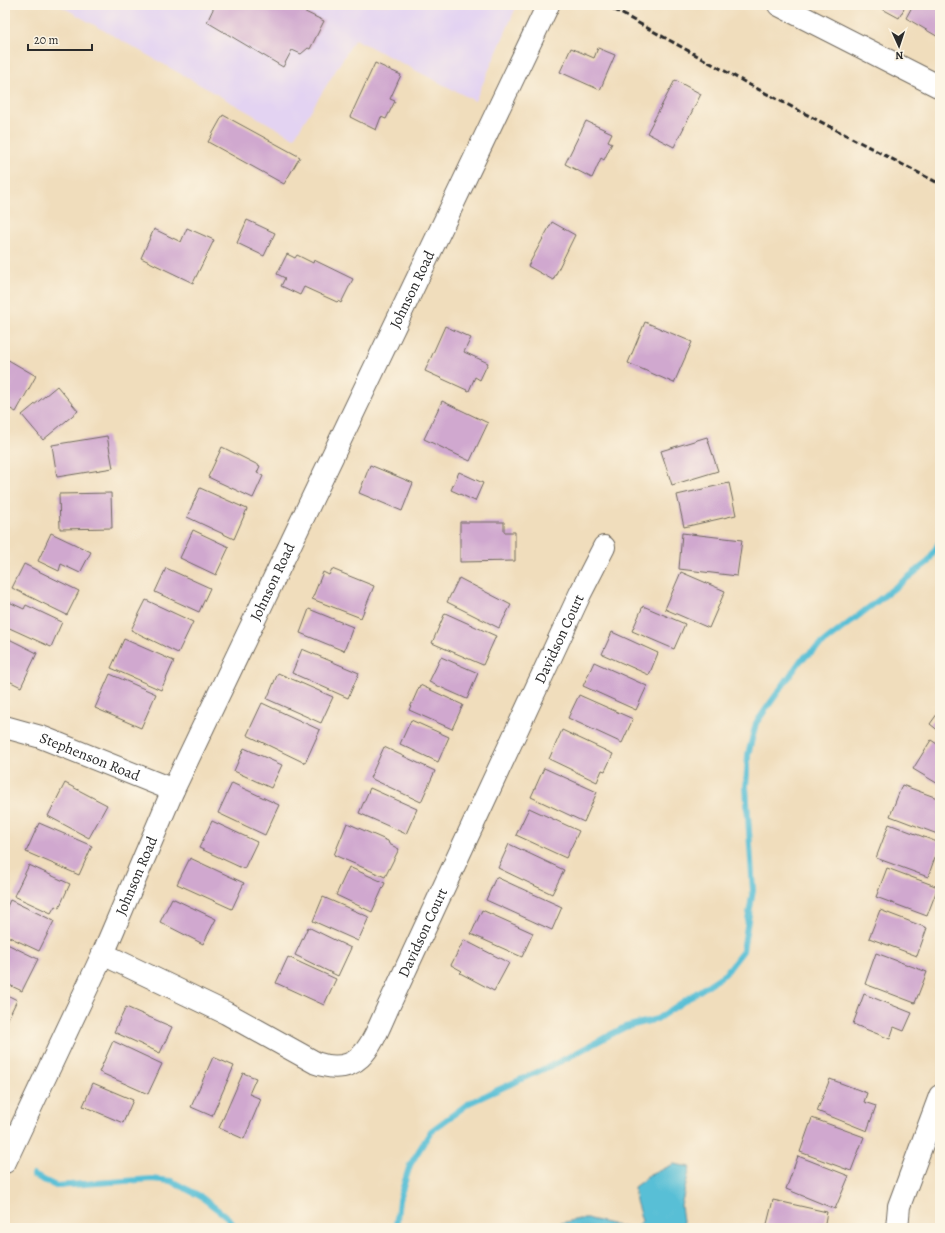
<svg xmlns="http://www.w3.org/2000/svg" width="945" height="1233" font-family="Alegreya,serif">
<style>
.built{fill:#e3d3f2}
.water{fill:#58bfd6;stroke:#427580}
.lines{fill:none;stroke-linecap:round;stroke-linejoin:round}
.stream{stroke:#58bfd6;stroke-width:6}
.building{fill:#d0a8cf}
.minor-casing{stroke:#70695e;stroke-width:24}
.minor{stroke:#fff;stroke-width:22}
.rail{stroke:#2b2b2b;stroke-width:3;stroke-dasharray:6 3;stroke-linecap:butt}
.labels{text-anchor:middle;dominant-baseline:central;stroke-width:4;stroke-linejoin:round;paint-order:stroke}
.street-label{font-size:15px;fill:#2b2b2b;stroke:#fcf5e5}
</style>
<rect width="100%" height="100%" fill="#fcf5e5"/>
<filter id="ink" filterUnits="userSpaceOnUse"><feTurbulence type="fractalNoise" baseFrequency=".025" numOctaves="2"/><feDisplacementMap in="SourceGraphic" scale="8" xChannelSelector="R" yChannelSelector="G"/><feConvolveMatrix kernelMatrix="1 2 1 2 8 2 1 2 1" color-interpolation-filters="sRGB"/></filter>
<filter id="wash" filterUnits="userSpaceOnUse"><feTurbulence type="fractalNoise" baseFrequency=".012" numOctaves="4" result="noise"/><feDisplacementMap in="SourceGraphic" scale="16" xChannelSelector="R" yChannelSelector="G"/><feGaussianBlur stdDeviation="0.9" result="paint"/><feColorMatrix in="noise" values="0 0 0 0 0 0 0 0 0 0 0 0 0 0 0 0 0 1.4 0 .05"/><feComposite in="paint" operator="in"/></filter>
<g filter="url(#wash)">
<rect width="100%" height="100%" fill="#f0ddbc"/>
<!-- built -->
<path class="built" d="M59 5H517L500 45 475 101 355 39 294 138Z"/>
<!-- water -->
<path class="water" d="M674 1164 690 1167 681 1206 684 1228H636L642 1221 636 1201 634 1187 650 1175Z
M579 1219H590L628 1228H551L557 1224Z"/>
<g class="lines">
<!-- stream -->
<path class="stream" d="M33 1175 56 1186 152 1179 171 1181 200 1196 227 1217 236 1228
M396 1228 399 1200 410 1165 431 1131 469 1103 559 1062 625 1027 657 1019 725 974 743 951 753 890 746 787 748 755 756 723 801 660 928 562 940 541"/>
</g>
<g id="blocks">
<!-- building -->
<path class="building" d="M215 5H291L324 21 310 49 308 48 301 54 292 50 283 67 207 22Z
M875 5H906L899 18Z
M913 5H940V38L906 18Z
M571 48 594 58 598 48 615 55 600 90 560 72Z
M375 63 401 75 390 99 395 101 386 119 381 117 376 130 350 117Z
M675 80 701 94 674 147 647 133Z
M223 115 300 157 284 184 208 142Z
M586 121 612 133 608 141 612 143 604 160 601 158 592 178 565 164Z
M247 220 275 233 264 256 237 243Z
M552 222 575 235 553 280 528 266Z
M187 228 214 240 193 283 141 258 154 229 181 242Z
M287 254 295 258 297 255 313 263 314 260 353 279 341 303 338 301 337 302 304 287 300 295 281 286 285 278 277 274Z
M645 322 692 342 674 383 628 363Z
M445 326 471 338 464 352 488 363 480 380 475 377 469 391 425 371Z
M5 358 36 376 16 412 5 406Z
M57 386 78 411 43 440 22 415Z
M442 401 488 423 470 461 424 439Z
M107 436 113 468 57 477 52 445Z
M707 437 718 471 672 485 661 451Z
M222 447 260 466 257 473 263 476 253 498 208 477Z
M370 465 413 483 402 511 359 493Z
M459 472 483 483 475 501 451 490Z
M729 483 736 515 684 527 677 495Z
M200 488 247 509 234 539 187 517Z
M111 493 112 528 60 529 59 494Z
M460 522H504V532H515V561L460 562Z
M193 530 229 547 216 575 180 558Z
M51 533 91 552 80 573 61 564 59 571 38 561Z
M682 533 742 540 737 576 679 569Z
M24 564 79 591 67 615 12 588Z
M166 568 210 588 199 612 155 592Z
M332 569 374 586 361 618 312 599 323 572 329 575Z
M681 572 725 591 709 628 665 609Z
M459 578 511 605 499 628 447 602Z
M146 600 193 622 178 653 131 630Z
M9 602 24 609 26 605 62 622 51 647 5 626V611Z
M643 606 685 624 674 649 632 631Z
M309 609 353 627 344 651 300 633Z
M445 613 496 636 483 665 432 643Z
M612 632 658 653 649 675 602 654Z
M5 637 37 653 21 687 5 679Z
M124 639 174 661 161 690 111 668Z
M302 649 359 673 348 698 292 673Z
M441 657 478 673 467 699 429 682Z
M594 662 647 686 636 710 583 686Z
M278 673 333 697 321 723 267 699Z
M110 674 156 694 141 728 95 708Z
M420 685 463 705 452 729 409 710Z
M579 695 633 719 622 743 568 718Z
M262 703 320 730 305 763 247 735Z
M940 710V732L930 724Z
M411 720 449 737 438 762 400 744Z
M562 730 613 754 605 771 602 770 597 782 549 759Z
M931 740 940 746V785L913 769Z
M384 747 435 771 421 802 370 778Z
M244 748 282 765 271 788 234 771Z
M544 768 597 792 584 822 531 797Z
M65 783 107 805 89 838 48 816Z
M232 783 279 805 265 835 218 813Z
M902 785 940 799V835L890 816Z
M370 788 417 809 406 834 359 813Z
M529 808 579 831 566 858 516 835Z
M212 821 257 842 244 869 199 848Z
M39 823 92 846 79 875 26 852Z
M347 823 388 841 389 844 399 849 385 877 334 855Z
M889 824 940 843 928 877 876 858Z
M509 844 564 870 552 894 498 868Z
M190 858 244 883 232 909 177 884Z
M29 865 70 884 59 908 55 906 51 913 14 896Z
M349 867 385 883 372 912 336 895Z
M887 868 938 887 927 916 876 897Z
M496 877 562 907 552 930 486 900Z
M323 897 369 917 358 941 313 921Z
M172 898 216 919 203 944 160 922Z
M10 900 54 921 39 951 5 935V911Z
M482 910 533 933 522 957 471 934Z
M880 910 927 928 917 956 869 938Z
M308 927 351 948 338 976 295 955Z
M464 940 509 963 494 991 460 973 462 971 451 965Z
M5 943 38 959 22 991 5 983Z
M876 953 927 972 915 1003 865 984Z
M288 957 336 979 324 1005 276 983Z
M5 994 17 1000 5 1025Z
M864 994 912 1013 904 1031 894 1027 890 1039 853 1024Z
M126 1007 172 1027 160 1053 114 1032Z
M113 1041 162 1064 148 1094 99 1072Z
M213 1057 234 1066 212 1116 191 1107Z
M243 1073 256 1078 249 1094 261 1099 244 1139 219 1128Z
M830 1079 867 1093 864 1102 876 1106 867 1131 817 1111Z
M93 1083 133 1100 123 1123 83 1106Z
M812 1118 864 1137 851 1171 800 1152Z
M798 1156 849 1176 835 1209 786 1189Z
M773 1200 827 1212 824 1228H766Z"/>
</g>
</g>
<g filter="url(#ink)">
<use href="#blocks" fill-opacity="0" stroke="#70695e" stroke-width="1"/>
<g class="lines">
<!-- minor casing -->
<g class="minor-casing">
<g id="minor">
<path d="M779 5 940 87"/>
<path id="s1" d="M5 727 41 737 173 790"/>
<path id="s2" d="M103 954 226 1013 316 1063C364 1080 374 1036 390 1003L580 594 604 547"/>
<path id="s3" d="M5 1162 103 954 173 790 548 5"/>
<path d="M897 1228 899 1206 940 1096"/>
</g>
</g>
<!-- minor -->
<use href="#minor" class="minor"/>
<!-- rail -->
<path class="rail" d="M606 5 750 85 940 184"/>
</g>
</g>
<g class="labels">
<!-- street labels -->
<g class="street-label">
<text stroke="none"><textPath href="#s3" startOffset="963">Johnson Road</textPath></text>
<text stroke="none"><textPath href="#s3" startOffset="639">Johnson Road</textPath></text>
<text stroke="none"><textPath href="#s2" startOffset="750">Davidson Court</textPath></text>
<text stroke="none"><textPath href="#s1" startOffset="90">Stephenson Road</textPath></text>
<text stroke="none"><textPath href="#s3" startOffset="315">Johnson Road</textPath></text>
<text stroke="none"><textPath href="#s2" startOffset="426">Davidson Court</textPath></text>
</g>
</g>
<!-- margin -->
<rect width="945" height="1233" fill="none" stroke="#fcf5e5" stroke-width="20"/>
<!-- north arrow -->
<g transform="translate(899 46) rotate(177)" stroke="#fcf5e5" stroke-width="3" paint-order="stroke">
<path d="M0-3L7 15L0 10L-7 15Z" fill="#2b2b2b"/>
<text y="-6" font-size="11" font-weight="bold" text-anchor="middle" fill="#2b2b2b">N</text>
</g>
<!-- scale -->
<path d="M28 44v6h64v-6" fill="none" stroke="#2b2b2b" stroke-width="2"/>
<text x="34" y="44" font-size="12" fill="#2b2b2b" stroke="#fcf5e5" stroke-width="3" paint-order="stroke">20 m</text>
</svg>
